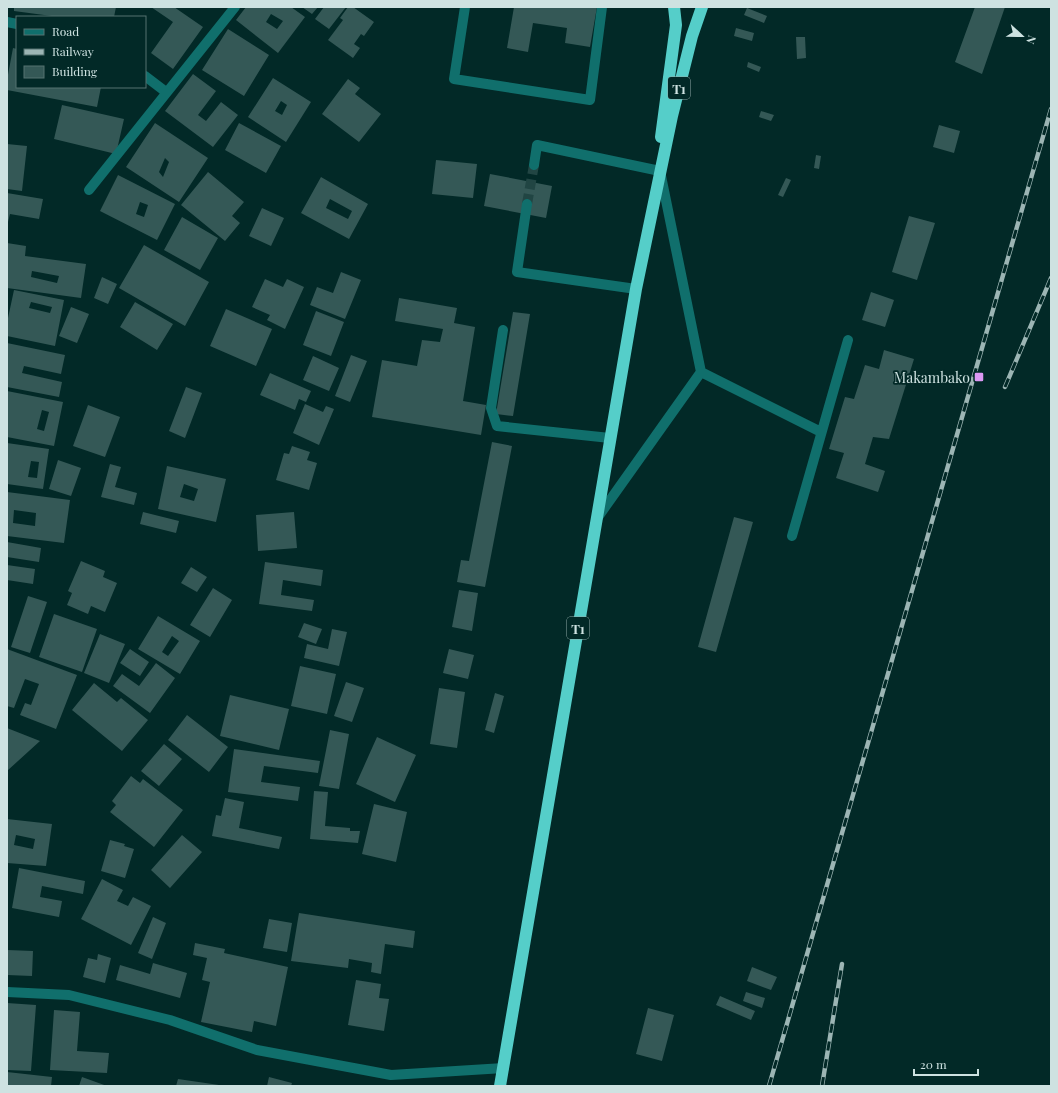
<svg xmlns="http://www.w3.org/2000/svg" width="1058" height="1093" font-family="'Playfair Display',serif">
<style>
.building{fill:#345856;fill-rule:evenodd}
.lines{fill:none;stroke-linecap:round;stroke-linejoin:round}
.minor-tunnel{stroke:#214543;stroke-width:10;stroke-dasharray:10 5;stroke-linecap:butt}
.minor{stroke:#106f6c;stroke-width:10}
.highway{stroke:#55cec9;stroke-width:12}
.rail-casing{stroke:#9cb5b4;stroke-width:4.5}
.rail{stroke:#022927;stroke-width:3;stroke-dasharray:9;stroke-linecap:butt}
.poi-dot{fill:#dc99f4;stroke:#022927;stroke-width:1.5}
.labels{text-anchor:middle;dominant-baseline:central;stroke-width:3.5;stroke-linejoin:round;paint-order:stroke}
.shield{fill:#022927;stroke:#91aaa9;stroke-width:1}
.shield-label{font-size:13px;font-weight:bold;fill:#cee2e1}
.poi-label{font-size:14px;fill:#cee2e1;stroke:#022927;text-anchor:end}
</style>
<rect width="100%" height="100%" fill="#022927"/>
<!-- building -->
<path class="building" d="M14 7H116L114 17H59L14 11Z
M151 7H174L203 27 173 69 151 53 173 22Z
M246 7H291L305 17 278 53 236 20ZM271 14 283 21 277 29 266 22Z
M302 7H318L312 14Z
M324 7H346L329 29 315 19Z
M348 7H353L374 22 364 36 361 34 354 44 360 48 353 58 328 40 343 20 340 18Z
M514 7H597L590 47 565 43 567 28 533 23 528 52 507 48Z
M975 7H1005L982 74 955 62Z
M747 8 767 16 764 23 744 15Z
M736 28 754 33 752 41 734 36Z
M228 29 269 55 244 96 202 70Z
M796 37H805L806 58 797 59Z
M13 48 17 49V87H101L97 107 7 90V80Z
M748 62 761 67 759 72 747 67Z
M193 74 216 91 198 115 206 121 221 102 238 115 213 147 165 111Z
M273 78 311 102 286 142 248 117ZM281 101 287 105 282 115 275 111Z
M348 79 360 88 355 94 381 114 359 142 322 114Z
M62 105 124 119 116 154 54 139Z
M761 111 774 115 771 121 759 117Z
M155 123 208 158 179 202 126 167ZM165 158 169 162 163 177 159 172Z
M239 123 281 146 266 173 225 150Z
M939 125 960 131 954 153 933 147Z
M7 144 27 146 22 191 7 189Z
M816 155 821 156 819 169 814 168Z
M436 160 477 164 473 198 432 194Z
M208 172 244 202 232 216 240 223 225 241 181 205Z
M490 174 552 186 546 218 484 206Z
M118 175 175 204 157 240 100 211ZM140 202 148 205 144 217 136 214Z
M321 177 368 204 349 239 301 213ZM330 199 352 211 348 219 326 208Z
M786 178 791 180 783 197 778 195Z
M7 193 43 199 39 219 10 214 7 226Z
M262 208 284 218 271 246 249 236Z
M909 216 935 223 917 280 892 272Z
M182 217 218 238 200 270 164 250Z
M7 243 26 246 25 256 86 264 81 298 7 288ZM32 271 59 276 57 283 31 277Z
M144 245 209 282 185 326 119 288Z
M341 272 361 280 345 319 310 305 317 287 333 293Z
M102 277 117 284 108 304 94 298Z
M265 279 283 287 287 279 304 287 285 329 267 320 270 315 252 307Z
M14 290 64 300 55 346 7 336V318H8ZM31 302 52 307 50 313 29 308Z
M871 292 894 300 885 327 862 320Z
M399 298 457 308 454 323 475 327 463 401 486 405 481 435 372 417 382 360 417 366 422 340 440 342 443 329 395 321Z
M135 302 173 324 157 350 120 327Z
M71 307 89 314 77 343 59 336Z
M226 309 272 329 256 366 210 346Z
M316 311 344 322 331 356 303 345Z
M513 312 530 314 513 416 496 414Z
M7 343 65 355 61 374 24 366 22 373 62 382 59 397 7 387Z
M884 350 914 359 889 439 873 437 865 464 885 471 878 492 836 478 844 453 829 449 845 397 854 399 865 365 879 369Z
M351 355 367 361 350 402 335 396Z
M313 356 339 368 329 391 303 380Z
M270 373 311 391 306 402 299 399 295 410 260 395Z
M186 387 202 393 185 438 169 431Z
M7 391 63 402 54 446 7 437ZM42 410 49 412 44 431 37 429Z
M305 404 323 412 326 406 334 409 319 445 293 433Z
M88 405 120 417 105 457 73 446Z
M492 442 512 446 485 587 457 582 461 560 469 561Z
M7 443 49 449 43 489 7 484ZM31 461 39 462 37 478 28 477Z
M292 446 310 452 307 460 317 463 309 490 276 480 284 453 289 454Z
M58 460 81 468 71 496 49 489Z
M110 464 121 467 115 487 137 493 134 505 101 497Z
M167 466 226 479 216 522 158 509ZM184 484 198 489 194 501 180 497Z
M7 492 70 500 64 543 7 536ZM14 510 36 513 35 526 13 523Z
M143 512 179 521 176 533 140 524Z
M294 512 297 548 258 551 256 515Z
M734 517 753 522 716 652 698 647Z
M7 542 41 548 39 562 7 557Z
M81 561 105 571 103 577 117 583 105 612 91 606 88 614 67 605 72 593 68 591Z
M265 562 323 570 321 586 283 580 281 595 314 600 312 611 259 604Z
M7 565 35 569 33 584 7 580Z
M191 567 207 577 197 592 181 583Z
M213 588 232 600 210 637 190 625Z
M459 590 478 593 472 631 452 627Z
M28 596 47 602 30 653 11 647Z
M54 614 97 629 82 672 39 657Z
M158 616 200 641 180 674 138 649ZM172 636 179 641 168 656 162 652Z
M304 623 322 629 316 644 298 637Z
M332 629 347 632 339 666 304 658 307 644 328 649Z
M100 634 125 644 109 683 84 673Z
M7 649 77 675 56 729 20 715 25 703 31 705 39 684 25 679 14 708 7 706Z
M130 649 149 662 140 676 120 663Z
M449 649 474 655 468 679 443 673Z
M156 663 175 678 150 713 113 686 122 674 139 686Z
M300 666 336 674 327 714 291 706Z
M346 682 364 688 352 722 334 716Z
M94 683 117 702 121 698 148 720 122 751 72 710Z
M439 688 465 692 457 748 430 744Z
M495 693 504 696 494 733 485 730Z
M230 695 289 709 279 750 220 736Z
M187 715 228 747 209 772 168 740Z
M7 728 40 741 7 771Z
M330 730 349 734 339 789 319 786Z
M377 737 416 755 395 802 356 784Z
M164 744 182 759 159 786 141 771Z
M234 749 320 761 318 773 264 766 261 782 300 787 298 801 228 792Z
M131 776 140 783 143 779 183 810 154 847 110 812 116 805 112 801Z
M314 791 328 792 325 826 350 828V831H360L358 843 310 839Z
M225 798 244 802 239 828 282 837 279 849 212 836 216 815 221 816Z
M374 804 407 812 396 862 362 854Z
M7 819 52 824 46 866 7 863ZM16 835 35 839 33 849 14 845Z
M182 835 202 852 170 888 151 870Z
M110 840 125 844 124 846 134 849 125 878 101 871Z
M19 868 85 881 83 894 42 886 40 897 62 901 59 917 12 908Z
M102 879 123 890 117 901 128 906 133 897 151 906 131 945 81 919Z
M299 913 415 931 413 948 385 944 381 974 371 972 372 963 349 959 348 968 291 961Z
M153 917 166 923 152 959 138 953Z
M269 919 292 923 287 952 263 948Z
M195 943 225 949 224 953 288 967 276 1026 254 1021 252 1032 201 1022 210 982 202 980 207 958 193 955Z
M7 950 33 951 32 976 7 975Z
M98 954 111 958 105 983 83 977 88 958 97 960Z
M153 963 187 973 180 998 116 980 120 965 150 974Z
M752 967 777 977 771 990 747 981Z
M356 980 381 984 379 998 389 999 384 1031 348 1025Z
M746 992 765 998 762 1008 743 1001Z
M720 996 755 1011 751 1020 716 1005Z
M7 1003 36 1005 31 1071 7 1070Z
M648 1008 674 1015 662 1061 636 1054Z
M54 1010 80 1012 77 1051 109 1053 107 1073 50 1070Z
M7 1072 52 1077 51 1086H7Z
M82 1077 107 1086H79Z
M269 1077 292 1083 291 1086H267Z
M178 1079 219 1085V1086H176Z"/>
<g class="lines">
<!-- minor-tunnel -->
<path class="minor-tunnel" d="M527 204 534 165"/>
<!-- minor -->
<path class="minor" d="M465 7 454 79 590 100 602 7
M7 22 17 24
M145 76 166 92
M534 165 537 145 660 171 701 372 821 432
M89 190 235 7
M527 204 517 272 636 289
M503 330 491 408 497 426 610 438
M598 517 701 372
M792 536 848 340
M7 992 69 995 170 1020 257 1050 391 1075 504 1068"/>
<!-- highway -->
<path class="highway" d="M661 137 676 25 674 7
M500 1086 636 289 672 116 692 36 702 7"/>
<!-- rail casing -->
<g class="rail-casing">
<path id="rail" d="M1005 387 1051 278
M769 1086 1051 109
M822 1086 842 964"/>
</g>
<!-- rail -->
<use href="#rail" class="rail"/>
</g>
<!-- markers -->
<rect class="poi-dot" x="974" y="372" width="10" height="10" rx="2"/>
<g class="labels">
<!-- shield labels -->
<g class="shield">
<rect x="668" y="77" width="22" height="22" rx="3"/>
<rect x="567" y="617" width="22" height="22" rx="3"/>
</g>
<g class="shield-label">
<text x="679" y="88">T1</text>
<text x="578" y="628">T1</text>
</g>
<!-- poi labels -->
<g class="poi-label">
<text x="970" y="377">Makambako</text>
</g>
</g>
<!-- border -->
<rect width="1058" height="1093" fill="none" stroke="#cee2e1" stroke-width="16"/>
<!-- legend -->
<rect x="16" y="16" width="130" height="72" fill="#022927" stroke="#547371"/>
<rect x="24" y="29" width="20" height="6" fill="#106f6c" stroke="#547371"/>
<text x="52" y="36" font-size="12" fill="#cee2e1">Road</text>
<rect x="24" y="49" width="20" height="6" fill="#9cb5b4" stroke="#547371"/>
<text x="52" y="56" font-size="12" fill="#cee2e1">Railway</text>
<rect x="24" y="66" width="20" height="12" fill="#345856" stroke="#547371"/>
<text x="52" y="76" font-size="12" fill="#cee2e1">Building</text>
<!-- north arrow -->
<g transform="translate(1022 36) rotate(112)" stroke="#022927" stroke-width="3" paint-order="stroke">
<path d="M0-3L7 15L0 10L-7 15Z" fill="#cee2e1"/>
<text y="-6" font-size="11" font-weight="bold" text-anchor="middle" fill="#cee2e1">N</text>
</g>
<!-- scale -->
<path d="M914 1069v6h64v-6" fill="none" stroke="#cee2e1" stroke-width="2"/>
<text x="920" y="1069" font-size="12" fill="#cee2e1" stroke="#022927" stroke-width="3" paint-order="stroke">20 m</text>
</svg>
